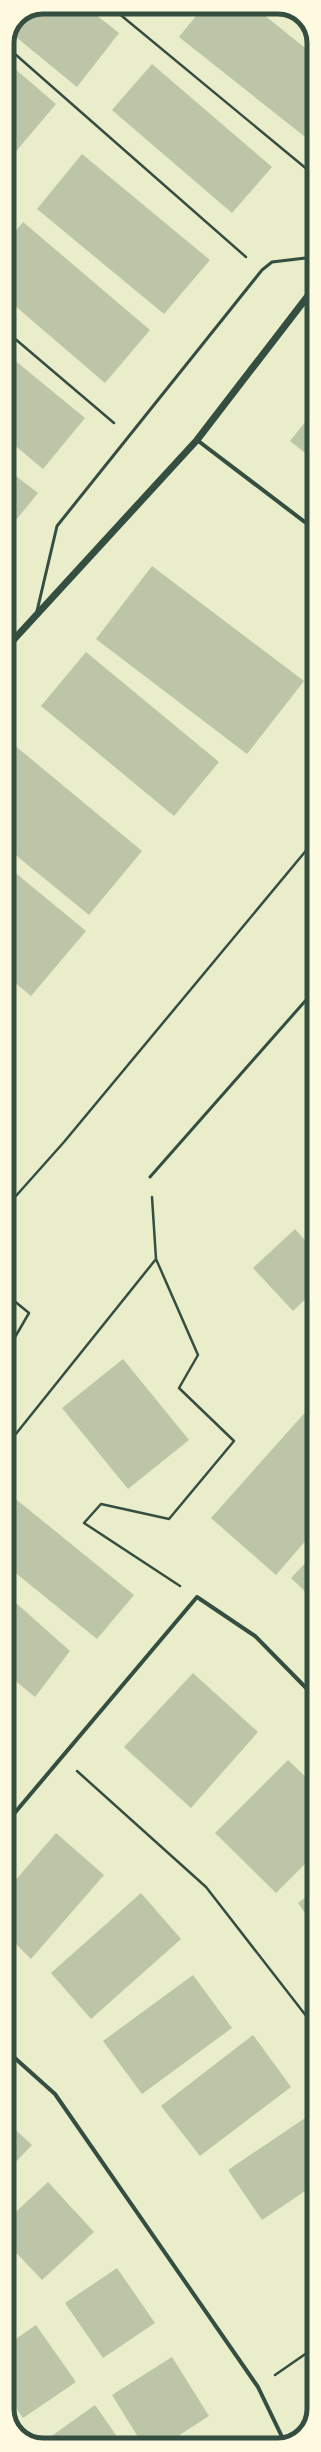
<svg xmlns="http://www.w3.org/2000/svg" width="321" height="2452" font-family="Rubik,sans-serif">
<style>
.building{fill:#bcc5a7}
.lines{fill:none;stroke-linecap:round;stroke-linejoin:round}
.path{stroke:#344e41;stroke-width:2.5}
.service{stroke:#344e41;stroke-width:3}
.minor{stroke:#344e41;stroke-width:4}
.tertiary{stroke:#344e41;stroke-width:7}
.rim{fill:none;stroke:#344e41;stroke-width:5}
</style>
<rect width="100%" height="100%" fill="#e9edc9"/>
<!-- building -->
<path class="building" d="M43 7H86L119 33 77 87 11 33 17 18Z
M123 7H140L133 15Z
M203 7H254L314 55V123L304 136 179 37Z
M7 62 56 104 7 162Z
M152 64 272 167 232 213 112 110Z
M82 154 210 260 164 314 37 209Z
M23 222 150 330 105 383 7 299V241Z
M7 354 85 418 43 469 7 439Z
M314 411V460L290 441Z
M7 469 38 493 7 531Z
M152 566 304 681 247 754 96 639Z
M86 652 219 762 174 816 41 706Z
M7 739 142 851 89 915 7 848Z
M7 866 86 931 31 996 7 976Z
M314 1211V1229L305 1220Z
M295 1229 312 1248 314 1246V1291L293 1311 253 1268Z
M123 1359 189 1440 128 1489 62 1408Z
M309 1408 314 1412V1531L276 1575 211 1518Z
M7 1492 134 1595 97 1639 7 1566Z
M314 1554V1600L291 1578Z
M7 1595 70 1651 35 1697 7 1674Z
M193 1673 258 1732 191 1808 124 1747Z
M7 1720 15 1726 7 1736Z
M288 1760 314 1785V1855L276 1893 215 1833Z
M56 1833 104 1875 31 1959 7 1935V1890Z
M314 1891V1926L298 1903Z
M141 1893 181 1939 91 2019 51 1973Z
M193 1975 232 2028 142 2094 103 2041Z
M253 2035 291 2087 200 2156 161 2106Z
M314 2112V2185L262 2220 228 2170Z
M7 2122 32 2145 7 2171Z
M48 2182 94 2232 42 2280 7 2243V2220Z
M117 2268 155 2323 103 2358 65 2303Z
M7 2293 14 2301 7 2306Z
M36 2325 76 2382 23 2418 7 2395V2345Z
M172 2357 209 2416 164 2445H143L112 2395Z
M95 2405 123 2445H39Z
M225 2436 231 2445H211Z"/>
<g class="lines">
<!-- path -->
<path class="path" d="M111 7 314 175
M7 47 246 257
M7 332 114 423
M152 1197 156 1259 198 1355 179 1388 234 1441 169 1519 101 1504 84 1523 180 1586
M7 1206 64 1142 314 841
M7 1295 29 1313 7 1351
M7 1445 156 1259
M77 1771 206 1887 314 2026
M275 2375 314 2348"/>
<!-- service -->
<path class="service" d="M37 611 57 526 262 270 272 262 314 257
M150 1177 314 991"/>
<!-- minor -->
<path class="minor" d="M197 440 314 529
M7 1822 197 1597 255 1636 314 1696
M7 2051 55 2094 258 2387 285 2443"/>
<!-- tertiary -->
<path class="tertiary" d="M7 647 197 440 314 288"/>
</g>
<!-- crop -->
<path d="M0 0H321V2452H0ZM43 14H278A29 29 0 0 1 307 43V2409A29 29 0 0 1 278 2438H43A29 29 0 0 1 14 2409V43A29 29 0 0 1 43 14Z" fill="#fefae0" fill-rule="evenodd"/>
<path class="rim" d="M43 14H278A29 29 0 0 1 307 43V2409A29 29 0 0 1 278 2438H43A29 29 0 0 1 14 2409V43A29 29 0 0 1 43 14Z"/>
</svg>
